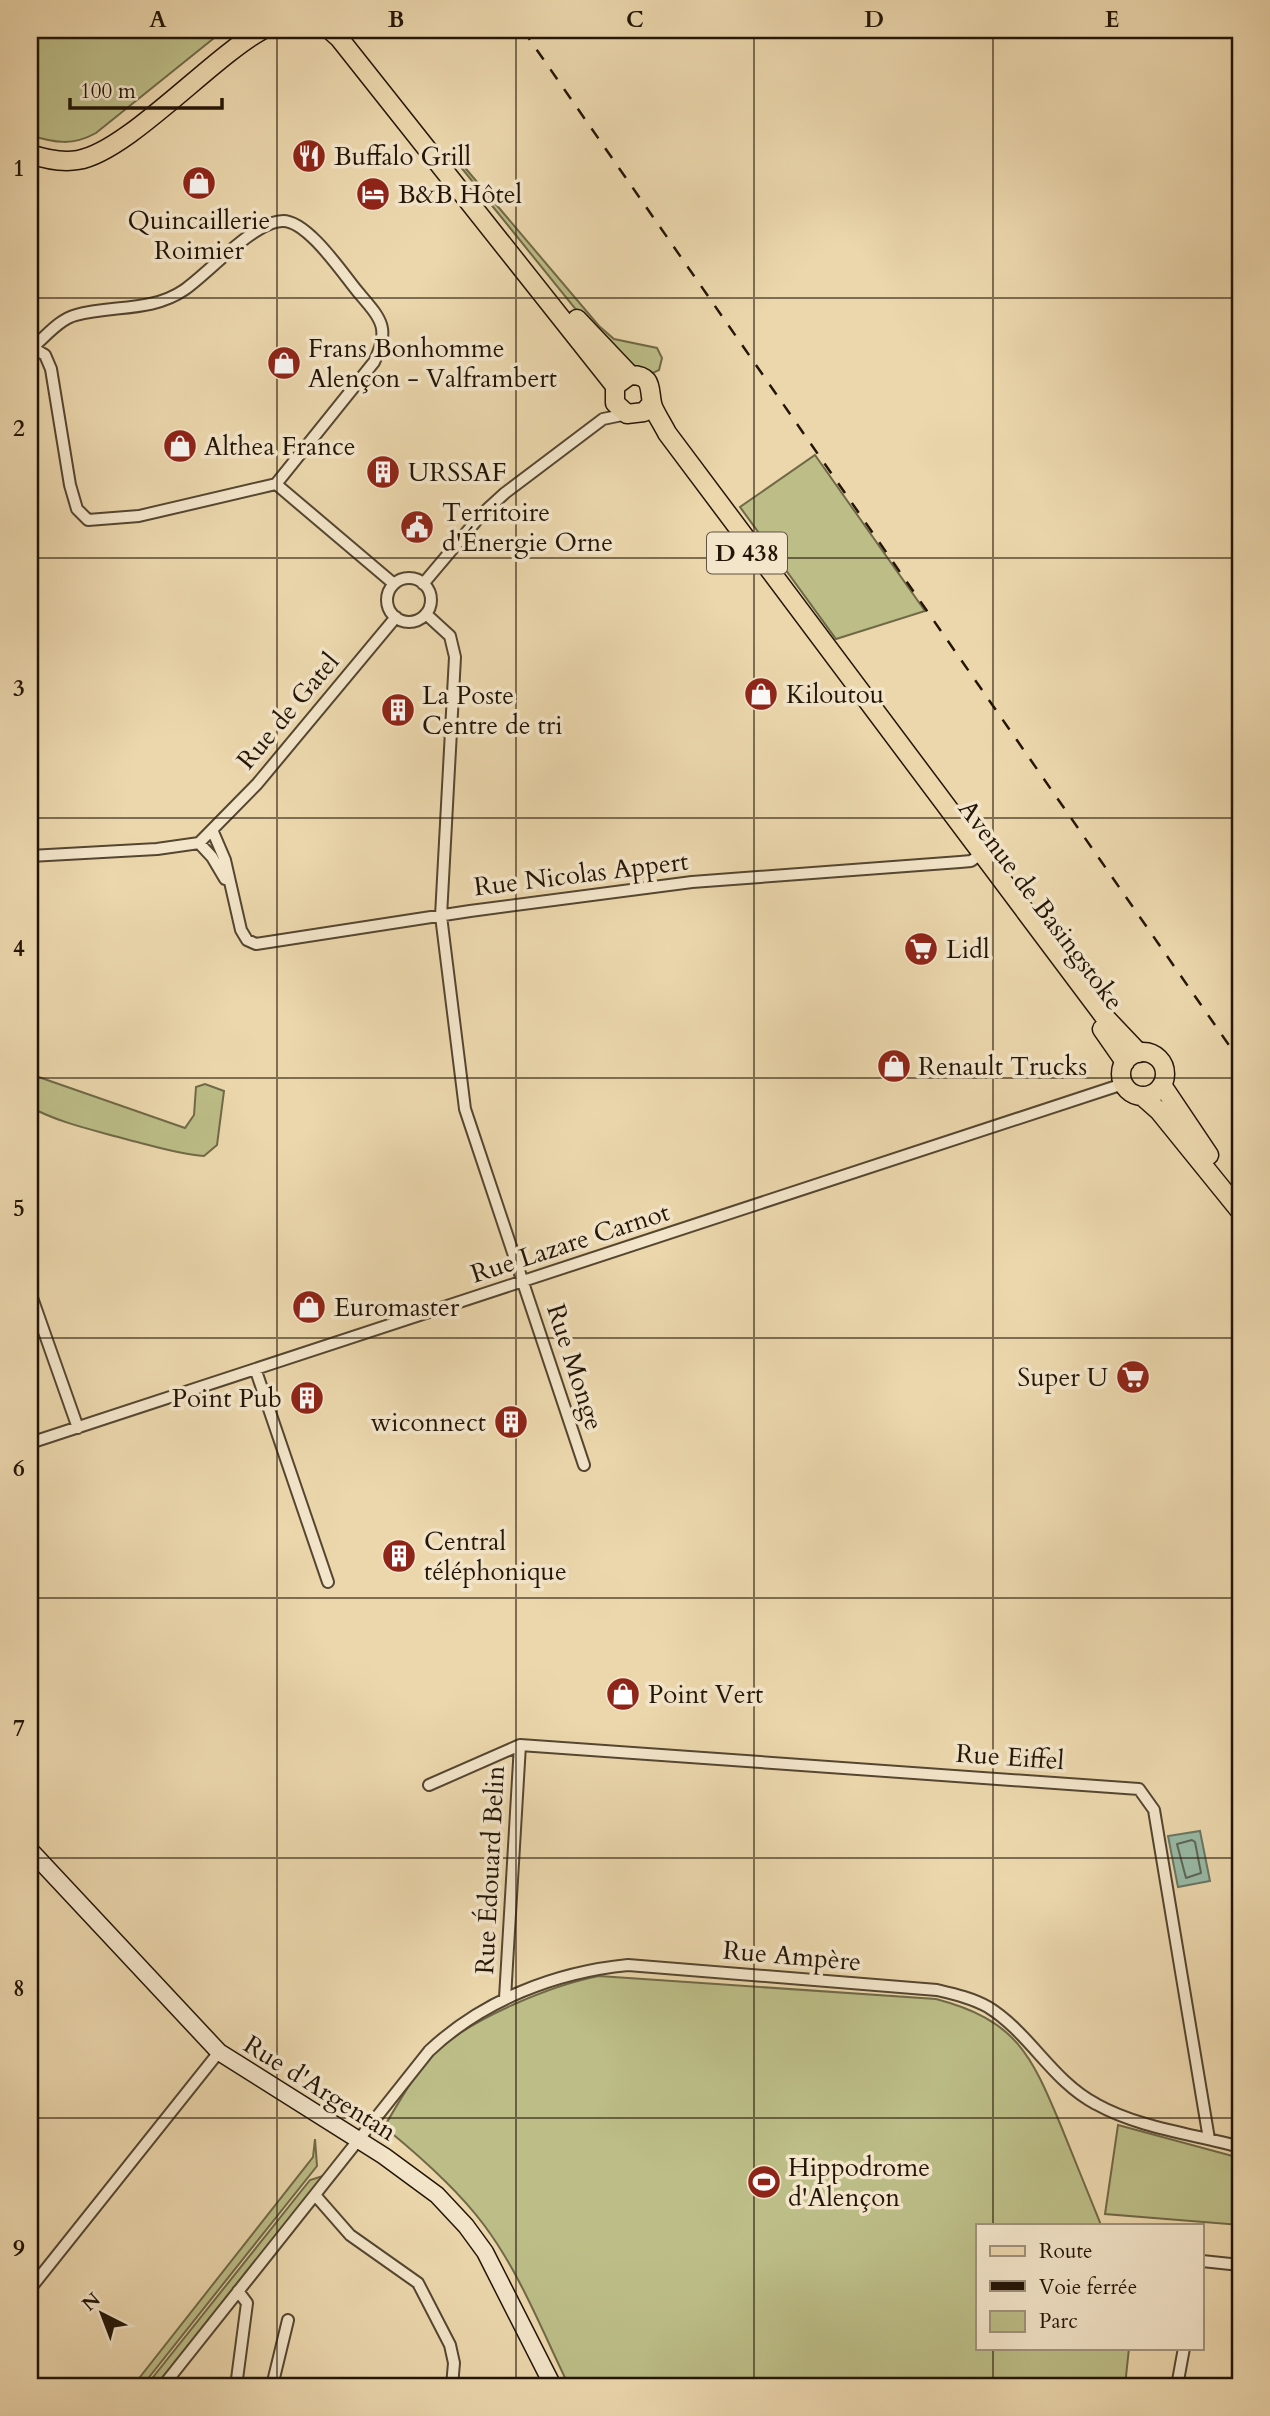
<svg xmlns="http://www.w3.org/2000/svg" width="1270" height="2416" font-family="Cardo,serif">
<style>
.green{fill:#bcbd87;stroke:#706947;stroke-width:2}
.water{fill:#99baa6;stroke:#6a7866;stroke-width:2}
.lines{fill:none;stroke-linecap:round;stroke-linejoin:round}
.shore{stroke:#5e6856;stroke-width:2}
.minor-casing{stroke:#554630;stroke-width:14}
.secondary-casing{stroke:#231507;stroke-width:19}
.primary-casing{stroke:#231507;stroke-width:21}
.trunk-casing{stroke:#231507;stroke-width:21}
.minor{stroke:#f3e5ca;stroke-width:10}
.secondary{stroke:#f3e5ca;stroke-width:16}
.primary{stroke:#ecd7ad;stroke-width:18}
.trunk{stroke:#ecd7ad;stroke-width:18}
.rail{stroke:#231507;stroke-width:2.5;stroke-dasharray:12 12;stroke-linecap:butt}
.grid{fill:none;stroke:#231507;stroke-width:2;stroke-opacity:0.55}
.labels{text-anchor:middle;dominant-baseline:central;stroke-width:7;stroke-linejoin:round;paint-order:stroke}
.shield{fill:#f3e5ca;stroke:#615342;stroke-width:2}
.shield-label{font-size:24px;font-weight:bold;fill:#231507}
.poi-label{font-size:26px;fill:#231507;stroke:#f3e5ca;text-anchor:start}
.street-label{font-size:26px;fill:#231507;stroke:#f3e5ca}
.neatline{fill:none;stroke:#231507;stroke-width:2.5}
.grid-label{font-size:23px;text-anchor:middle;font-weight:bold;fill:#231507}
</style>
<rect width="100%" height="100%" fill="#ecd7ad"/>
<filter id="stains"><feTurbulence type="fractalNoise" baseFrequency=".00286" numOctaves="4"/><feColorMatrix values="0 0 0 0 .2 0 0 0 0 .09 0 0 0 0 .02 0 0 0 .5 -.17"/></filter>
<radialGradient id="worn" r=".72"><stop offset=".6" stop-color="#630" stop-opacity="0"/><stop offset="1" stop-color="#630" stop-opacity=".3"/></radialGradient>
<!-- green -->
<path class="green" d="M30 30H224L96 133C73 146 54 143 30 135Z
M461 163 599 326 614 339 657 348 662 358 659 370 653 373 615 358 460 166Z
M815 455 925 611 836 639 740 507Z
M30 1074 185 1128 194 1115 196 1087 205 1084 224 1091 217 1145 204 1156C177 1154 154 1146 129 1140 94 1130 62 1124 30 1107Z
M599 1976 936 1999C1016 2020 1031 2054 1061 2126 1074 2159 1088 2192 1101 2225H978V2348H1129L1125 2386H569C543 2333 520 2273 484 2225 458 2190 423 2159 389 2131L387 2122C402 2097 416 2071 437 2051 472 2018 552 1985 599 1976Z
M1118 2125 1240 2158V2225L1105 2214Z
M315 2139 317 2166 142 2386H133L313 2157Z
M323 2176 156 2386H146L310 2180Z"/>
<!-- water -->
<path class="water" d="M1200 1831 1210 1881 1178 1887 1168 1836Z"/>
<g class="lines">
<!-- shore -->
<path class="shore" d="M1192 1840 1195 1842 1201 1873 1186 1878 1177 1844Z"/>
<!-- minor casing -->
<g class="minor-casing">
<path id="minor" d="M30 346 45 355 51 369 70 485 77 509 88 520 139 516 276 484
M34 346C46 336 60 319 76 315 112 305 152 312 184 290 209 273 254 221 283 221 308 221 343 274 358 292 381 319 391 328 374 362L276 484 394 584
M387 600a22 22 0 1 1 44 0a22 22 0 1 1-44 0Z
M423 584 482 514 505 493 603 419 627 414
M426 614 450 636 455 657 441 916 465 1109 584 1465
M213 832 225 860 241 930 247 940 256 944 470 911 692 882 960 862 971 861 981 854
M199 843 212 857 225 879
M30 856 157 849 199 843 257 784 396 617
M30 1292 78 1428
M256 1371 328 1582
M30 1443 1123 1084
M429 1785 520 1745 1139 1789 1154 1810 1209 2139
M505 1998 520 1745
M315 2195 350 2235 418 2283 450 2345 454 2363 452 2386
M1202 2261 1240 2265
M30 2289 219 2052
M238 2291 247 2303 237 2379 242 2386
M163 2386 429 2051C483 2000 556 1972 628 1965L937 1990C954 1994 972 1998 988 2007 1030 2033 1052 2081 1096 2104 1139 2128 1193 2134 1240 2147
M272 2386 288 2320
M1177 2386 1184 2348"/>
</g>
<!-- secondary casing -->
<g class="secondary-casing">
<path id="secondary" d="M30 1850 219 2052 384 2156 437 2195 466 2226 485 2252 553 2386"/>
</g>
<!-- primary casing -->
<g class="primary-casing">
<path id="primary" d="M330 30 339 38 615 386
M577 319 630 375
M652 403 644 412 627 414 615 403V386L630 375C655 375 648 391 653 407 657 416 663 425 667 433L1103 1015 1139 1053
M1102 1029 1125 1062
M1121 1074a22 22 0 1 1 44 0a22 22 0 1 1-44 0Z
M1162 1085 1209 1155
M1142 1096 1159 1111 1240 1211"/>
</g>
<!-- trunk casing -->
<g class="trunk-casing">
<path id="trunk" d="M30 154C45 159 61 163 78 160 127 152 211 58 262 30"/>
</g>
<!-- minor -->
<use href="#minor" class="minor"/>
<!-- secondary -->
<use href="#secondary" class="secondary"/>
<!-- primary -->
<use href="#primary" class="primary"/>
<!-- trunk -->
<use href="#trunk" class="trunk"/>
<!-- rail -->
<path class="rail" d="M523 30 1240 1061"/>
</g>
<!-- grid -->
<path class="grid" d="M277 30V2386M516 30V2386M754 30V2386M993 30V2225M30 298H1240M30 558H1240M30 818H1240M30 1078H1240M30 1338H1240M30 1598H1240M30 1858H1240M30 2118H1240M993 2348V2386"/>
<!-- icons -->
<defs>
<g id="restaurant-disc" transform="scale(1.75)"><circle r="9.5" fill="#8f2418" stroke="#f3e5ca"/><path d="M-5-6h1v4h1v-4h1v4h1v-4h1v5L-1.5 .5V6h-2V.5L-5-1ZM5-6V6H3V1.5H1.5Q1.5-4 5-6Z" fill="#fff"/></g>
<g id="shop-disc" transform="scale(1.75)"><circle r="9.5" fill="#8f2418" stroke="#f3e5ca"/><path d="M-5-2.5h2.3a2.7 3.5 0 0 1 5.4 0H5L5.5 6h-11ZM-1.5-2.5h3a1.5 2.3 0 0 0-3 0Z" fill="#fff"/></g>
<g id="hotel-disc" transform="scale(1.75)"><circle r="9.5" fill="#8f2418" stroke="#f3e5ca"/><path d="M-6-4.5h1.5V1H6V5H4.5V3h-9V5H-6ZM-4 0a1.8 1.8 0 1 1 3.6 0ZM.5 0V-2.5h3Q6-2.5 6 0Z" fill="#fff"/></g>
<g id="building-disc" transform="scale(1.75)"><circle r="9.5" fill="#8f2418" stroke="#f3e5ca"/><path d="M-4-6H4V6H1V3H-1V6H-4ZM-2.5-4.3h1.7v1.8h-1.7ZM.8-4.3h1.7v1.8H.8ZM-2.5-1h1.7V.8h-1.7ZM.8-1h1.7V.8H.8Z" fill="#fff"/></g>
<g id="civic-disc" transform="scale(1.75)"><circle r="9.5" fill="#8f2418" stroke="#f3e5ca"/><path d="M-.6-6.5H3V-4.5H.6V-3L4-1V1h2V6H-6V1h2V-1L-.6-3ZM-1.2 2.5V6h2.4V2.5Z" fill="#fff"/></g>
<g id="supermarket-disc" transform="scale(1.75)"><circle r="9.5" fill="#8f2418" stroke="#f3e5ca"/><path d="M-6-5.5h2.5l.6 2H6L4.5 2H-2.5L-4.4-4H-6ZM-1.5 3.2a1.3 1.3 0 1 0 .1 0ZM3 3.2a1.3 1.3 0 1 0 .1 0Z" fill="#fff"/></g>
<g id="stadium-disc" transform="scale(1.75)"><circle r="9.5" fill="#8f2418" stroke="#f3e5ca"/><path d="M0-5a6.5 5 0 1 0 0 10a6.5 5 0 1 0 0-10ZM-3.5-1.8h7v3.6h-7Z" fill="#fff"/></g>
</defs>
<g fill-rule="evenodd">
<use href="#restaurant-disc" x="309" y="156"/>
<use href="#shop-disc" x="199" y="183"/>
<use href="#hotel-disc" x="373" y="194"/>
<use href="#shop-disc" x="284" y="363"/>
<use href="#shop-disc" x="180" y="446"/>
<use href="#building-disc" x="383" y="472"/>
<use href="#civic-disc" x="417" y="527"/>
<use href="#shop-disc" x="761" y="694"/>
<use href="#building-disc" x="398" y="710"/>
<use href="#supermarket-disc" x="921" y="949"/>
<use href="#shop-disc" x="894" y="1066"/>
<use href="#shop-disc" x="309" y="1307"/>
<use href="#supermarket-disc" x="1133" y="1377"/>
<use href="#building-disc" x="307" y="1398"/>
<use href="#building-disc" x="511" y="1422"/>
<use href="#building-disc" x="399" y="1556"/>
<use href="#shop-disc" x="623" y="1694"/>
<use href="#stadium-disc" x="764" y="2182"/>
</g>
<g class="labels">
<!-- shield labels -->
<rect class="shield" x="707" y="532.5" width="80" height="41" rx="5"/>
<g class="shield-label">
<text x="747" y="553">D 438</text>
</g>
<!-- poi labels -->
<g class="poi-label">
<text x="334" y="156">Buffalo Grill</text>
<text x="398" y="194">B&amp;B Hôtel</text>
<text x="199" y="220" text-anchor="middle">Quincaillerie<tspan x="199" dy="30">Roimier</tspan></text>
<text x="308" y="348">Frans Bonhomme<tspan x="308" dy="30">Alençon - Valframbert</tspan></text>
<text x="204" y="446">Althea France</text>
<text x="408" y="472">URSSAF</text>
<text x="442" y="512">Territoire<tspan x="442" dy="30">d'Énergie Orne</tspan></text>
<text x="786" y="694">Kiloutou</text>
<text x="422" y="695">La Poste<tspan x="422" dy="30">Centre de tri</tspan></text>
<text x="946" y="949">Lidl</text>
<text x="918" y="1066">Renault Trucks</text>
<text x="334" y="1307">Euromaster</text>
<text x="1108" y="1377" text-anchor="end">Super U</text>
<text x="282" y="1398" text-anchor="end">Point Pub</text>
<text x="486" y="1422" text-anchor="end">wiconnect</text>
<text x="424" y="1541">Central<tspan x="424" dy="30">téléphonique</tspan></text>
<text x="648" y="1694">Point Vert</text>
<text x="788" y="2167">Hippodrome<tspan x="788" dy="30">d'Alençon</tspan></text>
</g>
<!-- street labels -->
<g class="street-label">
<text transform="translate(288 711) rotate(-50)">Rue de Gatel</text>
<text transform="translate(581 874) rotate(-7)">Rue Nicolas Appert</text>
<text transform="translate(1041 905) rotate(53)">Avenue de Basingstoke</text>
<text transform="translate(570 1243) rotate(-18)">Rue Lazare Carnot</text>
<text transform="translate(575 1367) rotate(72)">Rue Monge</text>
<text transform="translate(1010 1757) rotate(4)">Rue Eiffel</text>
<text transform="translate(490 1870) rotate(-87)">Rue Édouard Belin</text>
<text transform="translate(792 1956) rotate(5)">Rue Ampère</text>
<text transform="translate(320 2088) rotate(32)">Rue d'Argentan</text>
</g>
</g>
<!-- margin -->
<rect width="1270" height="2416" fill="none" stroke="#ecd7ad" stroke-width="77"/>
<!-- legend -->
<rect x="976" y="2224" width="228" height="126" fill="#f3e5ca" stroke="#a0927c" stroke-width="2"/>
<rect x="990" y="2246" width="35" height="10" fill="#ecd7ad" stroke="#a0927c" stroke-width="2"/>
<text x="1039" y="2258" font-size="21" fill="#231507">Route</text>
<rect x="990" y="2281" width="35" height="10" fill="#231507" stroke="#a0927c" stroke-width="2"/>
<text x="1039" y="2294" font-size="21" fill="#231507">Voie ferrée</text>
<rect x="990" y="2311" width="35" height="21" fill="#bcbd87" stroke="#a0927c" stroke-width="2"/>
<text x="1039" y="2328" font-size="21" fill="#231507">Parc</text>
<!-- north arrow -->
<g transform="translate(102 2314) rotate(318)" stroke="#f3e5ca" stroke-width="5" paint-order="stroke">
<path d="M0-5L12 26L0 18L-12 26Z" fill="#231507"/>
<text y="-10" font-size="19" font-weight="bold" text-anchor="middle" fill="#231507">N</text>
</g>
<!-- scale -->
<path d="M70 98v10h152v-10" fill="none" stroke="#231507" stroke-width="3.5"/>
<text x="80" y="98" font-size="21" fill="#231507" stroke="#f3e5ca" stroke-width="5" paint-order="stroke">100 m</text>
<rect x="38" y="38" width="1194" height="2340" class="neatline"/>
<g class="grid-label">
<text x="158" y="27">A</text>
<text x="396" y="27">B</text>
<text x="635" y="27">C</text>
<text x="874" y="27">D</text>
<text x="1112" y="27">E</text>
<text x="19" y="176">1</text>
<text x="19" y="436">2</text>
<text x="19" y="696">3</text>
<text x="19" y="956">4</text>
<text x="19" y="1216">5</text>
<text x="19" y="1476">6</text>
<text x="19" y="1736">7</text>
<text x="19" y="1996">8</text>
<text x="19" y="2256">9</text>
</g>
<rect width="100%" height="100%" filter="url(#stains)"/>
<rect width="100%" height="100%" fill="url(#worn)"/>
</svg>
